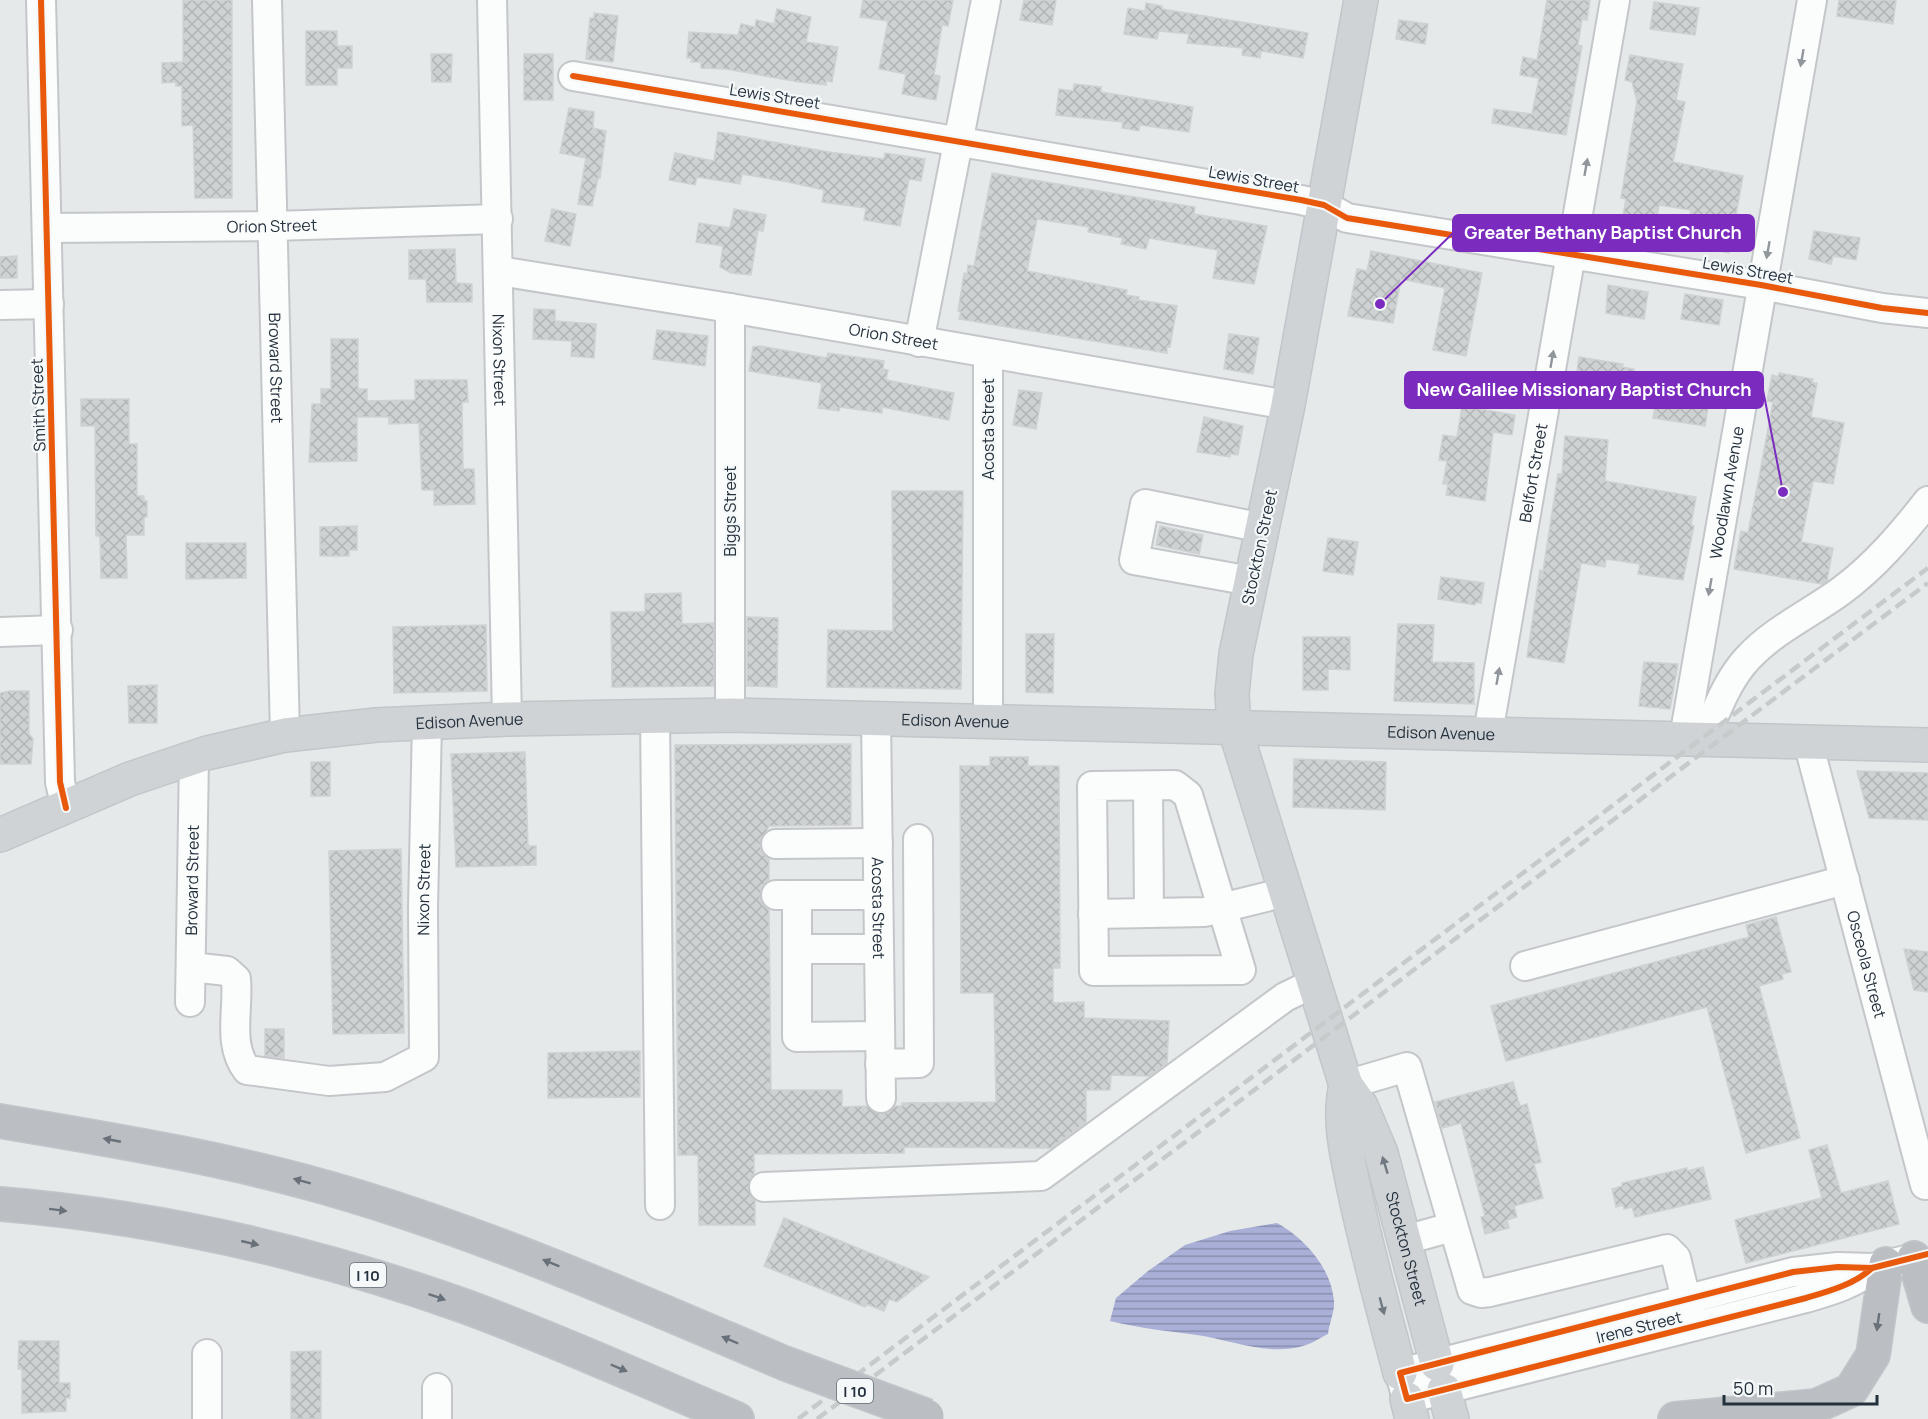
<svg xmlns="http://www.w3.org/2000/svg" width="1928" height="1419" font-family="Manrope,sans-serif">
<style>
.water{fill:url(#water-rules)}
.building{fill:url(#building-cross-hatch);stroke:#ced2d3;stroke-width:1.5}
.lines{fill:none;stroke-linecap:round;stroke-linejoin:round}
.minor-casing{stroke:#c4c7c9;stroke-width:32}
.major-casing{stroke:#c1c6ca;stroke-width:36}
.highway-casing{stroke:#c1c6ca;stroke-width:36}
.minor{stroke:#fbfcfc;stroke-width:28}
.major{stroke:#cfd3d6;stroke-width:33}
.highway{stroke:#bbbec2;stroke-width:33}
.rail{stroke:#c7cacb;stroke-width:4.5;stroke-dasharray:12 6;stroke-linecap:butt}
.highway-bridge-casing{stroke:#c1c6ca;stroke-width:36;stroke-linecap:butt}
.highway-bridge{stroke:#bbbec2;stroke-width:33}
.cycleway-casing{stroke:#f4f8f9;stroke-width:10}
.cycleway{stroke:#e8590c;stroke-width:6}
.oneway{fill:#90969c}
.oneway2{fill:#687079}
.oneway3{fill:#717a82}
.labels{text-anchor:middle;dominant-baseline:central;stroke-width:4.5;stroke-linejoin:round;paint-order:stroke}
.shield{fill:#f4f8f9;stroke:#626d75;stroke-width:1.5}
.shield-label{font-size:15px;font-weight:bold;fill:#24313d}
.street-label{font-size:16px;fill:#24313d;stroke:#f4f8f9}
.leader{fill:none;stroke:#7b2cbf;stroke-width:2}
.callout-dot{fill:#7b2cbf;stroke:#f4f8f9;stroke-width:2}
.callout{fill:#7b2cbf;stroke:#7b2cbf;stroke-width:2}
.callout-label{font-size:18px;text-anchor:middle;font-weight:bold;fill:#fff}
</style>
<defs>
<pattern id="water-rules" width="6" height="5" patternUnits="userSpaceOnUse" patternTransform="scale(1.5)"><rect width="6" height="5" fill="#a9afd6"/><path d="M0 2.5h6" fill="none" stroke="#898faf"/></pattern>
<pattern id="building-cross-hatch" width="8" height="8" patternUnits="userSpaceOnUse" patternTransform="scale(1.5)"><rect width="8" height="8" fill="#ced2d3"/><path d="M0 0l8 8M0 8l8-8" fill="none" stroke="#b1b5b6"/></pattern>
</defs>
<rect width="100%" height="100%" fill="#e5e9ea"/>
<!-- water -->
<path class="water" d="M1277 1223C1304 1238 1331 1267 1334 1301 1335 1311 1329 1324 1328 1334 1320 1338 1311 1344 1303 1346 1267 1356 1231 1340 1197 1335 1167 1331 1139 1328 1110 1321L1116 1298 1148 1271 1185 1245 1230 1231Z"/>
<!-- building -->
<path class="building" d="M183 0H232V198H195L193 125 182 126V86H176V82L162 83V63L183 62Z
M863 0H953L948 26 942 25 934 75 940 76 936 100 902 94 906 74 879 69 888 21 860 17Z
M1024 0H1056L1052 25 1020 20Z
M1547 0H1590L1587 20 1582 19 1578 45 1582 46 1566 135 1492 123 1494 109 1532 114 1539 78 1520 75 1523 57 1537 60Z
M1839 0H1896L1893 24 1837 16Z
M1654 2 1699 8 1695 35 1650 29Z
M1146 3 1162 6V9L1308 33 1303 58 1261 51 1260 58 1242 55 1243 48 1187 43 1189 34 1159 31 1157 39 1124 34 1128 8 1145 11Z
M777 9 811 17 806 42 838 47 832 82 826 81V85L799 82 726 69 701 68V62H691L692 58H687L689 32 738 35 741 24 755 27 756 20 774 24Z
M594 13 618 16 613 62 586 59 590 18H594Z
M1399 20 1428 24 1425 44 1396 39Z
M306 31H337V46H352V68H337V85H306Z
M431 54H452L451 82H432Z
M524 54H553V100H524Z
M1630 55 1683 64 1676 100 1685 102 1673 162 1743 176 1729 253 1685 245 1691 210 1659 205 1653 237 1636 234 1634 241 1619 238 1626 199 1621 198 1637 101 1632 82 1625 80Z
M1074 84 1101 87V92L1193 107 1189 132 1140 125 1139 131 1122 128 1123 122 1056 115 1059 89 1073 91Z
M569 108 594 112 593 128 606 131 600 178H598L592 206 578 204 586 158 560 153Z
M718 132 829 152 884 159 885 153 925 159 921 181 909 179 900 226 864 220 866 208 822 202 824 190 788 182 742 174 740 184 697 177 695 185 669 180 675 153 714 161Z
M992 173 1195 207 1194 214 1267 226 1254 284 1213 278 1218 250 1149 238 1146 249 1121 244 1123 238 1088 232 1089 227 1037 219 1027 271 1127 290 1126 295 1139 297 1138 300 1177 306 1170 347 1167 346V353L959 319 961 312 958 311 964 273 967 274 968 265 974 266Z
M552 209 576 214 570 246 545 241Z
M734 209 766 215 763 231 758 230 751 275 731 273 720 267 723 246 696 242 699 223 730 228Z
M1814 231 1860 238 1856 260 1833 256 1831 264 1809 259Z
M455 249 456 283 472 284V302H427L426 279H409V250Z
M1371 251 1482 273 1466 356 1433 350 1445 288 1401 279 1393 323 1348 316 1357 269 1367 271Z
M17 256V278H0V257Z
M1608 285 1648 292 1644 319 1606 313Z
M1685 294 1723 300 1719 325 1681 319Z
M534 309 555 310V321L596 324 594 358 571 356 572 341 533 339Z
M657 330 708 336 705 366 653 359Z
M1229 334 1259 338 1253 374 1224 369Z
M331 339H358V389H367V401L415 400V380H467L468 402H462L463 469H474L475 504 434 505V490H422L419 423 389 424V417H357V461L309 462 312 404H321V389H331Z
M760 346 827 358 828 353 884 361 883 369 888 370 886 380 954 393 949 420 882 407V413L840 407 839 411 818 408 822 383 749 371 753 347Z
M1579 357 1623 364 1622 367 1634 369 1631 395 1575 386Z
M1779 373 1813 379 1812 383H1817L1811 417 1844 423 1833 484 1813 481 1801 542 1833 548 1827 581 1822 584 1734 569 1741 531 1748 533 1760 472 1773 402 1767 401 1772 375 1778 377Z
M1658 387 1710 395 1705 426 1653 418Z
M1019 390 1042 393 1036 429 1013 425Z
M81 399H129V444H137V496H144V501H147V517H144V535H126L127 578H101L100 536H96L95 426H81Z
M1462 406 1515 415 1512 435 1493 432 1485 501 1446 495 1448 484H1443L1447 461 1439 460 1443 435 1457 437Z
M1204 417 1243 426 1238 455 1230 454V457L1197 452Z
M1565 436 1608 440 1605 481 1696 497 1691 525 1694 526 1683 580 1638 574 1640 564 1606 559 1605 567 1581 563 1564 663 1527 657 1540 570 1543 571 1558 474H1562Z
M892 491H963L961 689 827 687 828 630 893 631Z
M357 526V550H349V556H320V527Z
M1160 526 1203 535 1199 554 1156 545Z
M1328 538 1358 542 1353 575 1323 571Z
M186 543H246V578L186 579Z
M1441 577 1484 583 1481 603 1476 602 1475 605 1438 599Z
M681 593 682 624 714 623V686L612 687 611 612H645V594Z
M747 617 778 618 777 687 747 686Z
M1398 624 1434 625 1432 662 1474 663V704L1394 701Z
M486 625 487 691 394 693 393 627Z
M1026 634H1054L1053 693 1026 692Z
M1303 637H1350V670L1328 669V690H1303Z
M1644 662 1678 664 1670 709 1639 706Z
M157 685V723H129L128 686Z
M10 691H29V734L33 739 31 764H0V693Z
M851 744V825L769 826 760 844 762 853 769 859V880L762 886 760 896 762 904 769 910 771 1090H842V1107L867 1106 881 1114 889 1112 895 1106H902V1103L996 1102 994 993H961L960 766H990V757H1028V766H1059L1060 968H1053V1003L1084 1002V1018L1169 1021 1167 1063 1149 1076 1111 1075 1110 1090H1086V1122L1051 1148 904 1147V1153L754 1154V1174L748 1187 755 1200V1225H699L698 1155H678L675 745Z
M525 752 528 846H536V865L456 867 451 754Z
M1294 759 1386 762 1385 810 1293 807Z
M311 762H330V796H311Z
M1857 771 1928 773V820L1869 818Z
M401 849 404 1033 333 1034 329 851Z
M1776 917 1791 972 1782 974 1783 979 1759 986 1800 1138 1746 1153 1707 1007 1506 1061 1491 1006 1749 937 1746 925Z
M1904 949 1928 952V992L1914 990Z
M265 1029H284V1058L265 1056Z
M640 1051V1097L548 1098V1053Z
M1513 1082 1520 1106 1527 1104 1541 1162 1534 1164 1543 1198 1514 1206 1517 1217 1507 1220 1509 1228 1485 1234 1481 1217 1485 1216 1461 1123 1442 1128 1435 1102Z
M1827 1145 1841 1193 1888 1181 1899 1224 1746 1263 1735 1220 1822 1198 1809 1150Z
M1703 1167 1711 1199 1635 1217 1632 1207 1624 1209 1623 1205 1616 1207 1612 1189 1622 1186V1183L1687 1168V1171Z
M784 1218 929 1277 897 1302 889 1299 884 1311 866 1304 865 1307 764 1266Z
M19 1341H59V1383H70V1398H66V1411L22 1413V1369H18Z
M321 1351V1419H291V1352Z"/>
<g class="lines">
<!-- minor casing -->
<g class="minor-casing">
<g id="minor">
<path d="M41 0 60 782 66 808"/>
<path id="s1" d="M267 0 285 735"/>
<path id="s2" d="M492 0 507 719"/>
<path d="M573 76 1301 200 1324 205 1347 218 1761 285 1882 308 1928 313"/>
<path id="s3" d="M47 228 273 226 498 219"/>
<path id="s4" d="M499 271 730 308 1288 405"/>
<path d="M0 305 49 304"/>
<path d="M730 308V715"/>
<path d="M919 342 986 0"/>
<path d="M1251 581 1134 560 1145 504 1263 528"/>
<path d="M0 632 58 630"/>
<path d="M655 715 660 1205"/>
<path id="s5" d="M876 718 881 1098"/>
<path d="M988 721V354"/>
<path d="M1687 722 1702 723 1713 718C1722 697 1732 675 1748 658 1774 630 1811 613 1841 591 1875 566 1902 534 1928 501"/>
<path id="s6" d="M1488 733 1615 0"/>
<path id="s7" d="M1684 738 1812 0"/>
<path id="s8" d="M1808 742 1925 1185"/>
<path d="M1175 785 1188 795 1241 970 1094 971 1092 786Z"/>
<path d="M1148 786 1149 913"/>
<path d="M776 844 878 843"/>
<path d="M776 895H878"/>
<path d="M797 895V1037L880 1036"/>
<path d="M1093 914 1205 912 1286 892"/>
<path d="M797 949H879"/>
<path d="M1525 966 1845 880"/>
<path id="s9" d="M191 967 227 971 236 979C239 1010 227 1044 247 1070L329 1081 385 1077 424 1057 423 908 427 722"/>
<path id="s10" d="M190 1002 194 757"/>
<path d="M880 1064 919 1063 918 839"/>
<path d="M1346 1085 1407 1067 1472 1290 1481 1293 1490 1292 1667 1249 1676 1258 1690 1316"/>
<path d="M764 1187 1041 1176 1285 997 1314 983"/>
<path d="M1405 1240 1452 1227"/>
<path d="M1872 1268C1855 1284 1830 1291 1806 1298L1407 1399 1400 1373 1793 1272 1838 1267 1872 1268 1906 1260"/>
<path d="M207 1354V1419"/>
<path d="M437 1388V1419"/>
</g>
</g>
<!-- major casing -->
<g class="major-casing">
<g id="major">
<path id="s11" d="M1361 0 1288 405 1236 654 1232 694 1234 726 1346 1085 1361 1106 1381 1153 1437 1364"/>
<path id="s12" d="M0 835 130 779 207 753 285 735 376 725 507 719 730 715 1928 745"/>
<path d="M1346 1085C1338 1121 1347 1154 1354 1189 1367 1251 1384 1312 1400 1373"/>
<path d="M1444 1390 1452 1419"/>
<path d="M1407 1399 1412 1419"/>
</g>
</g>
<!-- highway casing -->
<g class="highway-casing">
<path id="highway" d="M0 1121C120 1141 242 1161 358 1197 505 1242 643 1303 784 1363
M0 1204C158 1217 315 1253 464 1306 557 1340 646 1381 737 1419
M1914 1258 1928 1306
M1675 1419 1816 1406 1851 1390 1873 1355 1886 1264"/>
</g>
<!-- minor -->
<use href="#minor" class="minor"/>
<!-- major -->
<use href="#major" class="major"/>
<!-- highway -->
<use href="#highway" class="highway"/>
<!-- rail -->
<path class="rail" d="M798 1419 1928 568
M817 1419 1928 583"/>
<!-- highway-bridge casing -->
<g class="highway-bridge-casing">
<path id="highway-bridge" d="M784 1363 927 1416"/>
</g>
<!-- highway-bridge -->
<use href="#highway-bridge" class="highway-bridge"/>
<!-- cycleway casing -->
<g class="cycleway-casing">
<path id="cycleway" d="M41 0 60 782 66 808
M573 76 1301 200 1324 205 1347 218 1761 285 1882 308 1928 313
M1872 1268C1855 1284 1830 1291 1806 1298L1407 1399 1400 1373 1793 1272 1838 1267 1872 1268 1928 1254"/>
</g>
<!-- cycleway -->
<use href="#cycleway" class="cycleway"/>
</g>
<!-- one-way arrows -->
<defs><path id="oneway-solid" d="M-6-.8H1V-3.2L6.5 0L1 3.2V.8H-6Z" transform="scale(1.5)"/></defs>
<g class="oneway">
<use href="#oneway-solid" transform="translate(1802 58) rotate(100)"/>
<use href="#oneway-solid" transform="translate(1586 167) rotate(-80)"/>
<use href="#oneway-solid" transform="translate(1768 250) rotate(100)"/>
<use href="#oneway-solid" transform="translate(1552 359) rotate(-80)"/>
<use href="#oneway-solid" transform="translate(1710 587) rotate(100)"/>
<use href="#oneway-solid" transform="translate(1498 676) rotate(-80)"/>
</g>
<g class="oneway2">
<use href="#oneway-solid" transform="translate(112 1140) rotate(-169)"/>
<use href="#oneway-solid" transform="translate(302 1181) rotate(-165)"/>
<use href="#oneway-solid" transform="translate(58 1210) rotate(7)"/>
<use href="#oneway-solid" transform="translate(250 1243) rotate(13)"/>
<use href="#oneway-solid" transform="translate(551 1263) rotate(-158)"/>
<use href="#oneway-solid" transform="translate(437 1297) rotate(19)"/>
<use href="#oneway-solid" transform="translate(1878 1322) rotate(98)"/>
<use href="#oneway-solid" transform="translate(730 1340) rotate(-157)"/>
<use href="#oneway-solid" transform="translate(619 1368) rotate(23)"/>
</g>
<g class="oneway3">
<use href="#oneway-solid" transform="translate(1385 1165) rotate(-107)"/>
<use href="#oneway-solid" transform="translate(1382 1306) rotate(75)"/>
</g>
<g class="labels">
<!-- shield labels -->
<g class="shield">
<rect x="350" y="1263" width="36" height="24" rx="4.5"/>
<rect x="837" y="1379" width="36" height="24" rx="4.5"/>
</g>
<g class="shield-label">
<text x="368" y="1275">I 10</text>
<text x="855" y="1391">I 10</text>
</g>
<!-- street labels -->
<g class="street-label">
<text transform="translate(775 96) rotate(9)">Lewis Street</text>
<text transform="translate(1254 179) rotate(10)">Lewis Street</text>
<text stroke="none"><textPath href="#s3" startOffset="225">Orion Street</textPath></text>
<text transform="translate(1748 270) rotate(10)">Lewis Street</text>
<text stroke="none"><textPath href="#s4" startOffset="400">Orion Street</textPath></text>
<text stroke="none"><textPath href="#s2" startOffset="360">Nixon Street</textPath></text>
<text stroke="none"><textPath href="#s1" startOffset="368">Broward Street</textPath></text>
<text transform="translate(38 405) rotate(-92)">Smith Street</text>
<text transform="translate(988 429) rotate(-90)">Acosta Street</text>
<text stroke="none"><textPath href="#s6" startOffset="264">Belfort Street</textPath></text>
<text stroke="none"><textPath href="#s7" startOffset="249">Woodlawn Avenue</textPath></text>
<text transform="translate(730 511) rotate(-90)">Biggs Street</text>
<text transform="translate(1259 547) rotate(-78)">Stockton Street</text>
<text stroke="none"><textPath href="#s12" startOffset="974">Edison Avenue</textPath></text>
<text stroke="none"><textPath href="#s12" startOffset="488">Edison Avenue</textPath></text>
<text stroke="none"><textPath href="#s12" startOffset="1460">Edison Avenue</textPath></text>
<text stroke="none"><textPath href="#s10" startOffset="122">Broward Street</textPath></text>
<text stroke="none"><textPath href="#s9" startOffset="492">Nixon Street</textPath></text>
<text stroke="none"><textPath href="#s5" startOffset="190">Acosta Street</textPath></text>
<text stroke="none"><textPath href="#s8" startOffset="230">Osceola Street</textPath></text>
<text stroke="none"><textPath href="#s11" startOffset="1290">Stockton Street</textPath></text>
<text transform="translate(1639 1327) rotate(-14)">Irene Street</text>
</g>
</g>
<!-- callouts -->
<path class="leader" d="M1380 304L1453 233M1783 492L1763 390"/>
<g class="callout-dot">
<circle cx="1380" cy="304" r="6"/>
<circle cx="1783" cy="492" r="6"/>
</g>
<g class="callout">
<rect x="1453" y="215" width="301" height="36" rx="6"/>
<rect x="1405" y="372" width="358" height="36" rx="6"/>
</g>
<g class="callout-label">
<text x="1603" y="239">Greater Bethany Baptist Church</text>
<text x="1584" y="396">New Galilee Missionary Baptist Church</text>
</g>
<!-- scale -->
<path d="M1724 1395v9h153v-9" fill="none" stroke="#24313d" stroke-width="3"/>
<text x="1733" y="1395" font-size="18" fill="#24313d" stroke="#f4f8f9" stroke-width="4.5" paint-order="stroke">50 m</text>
</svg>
